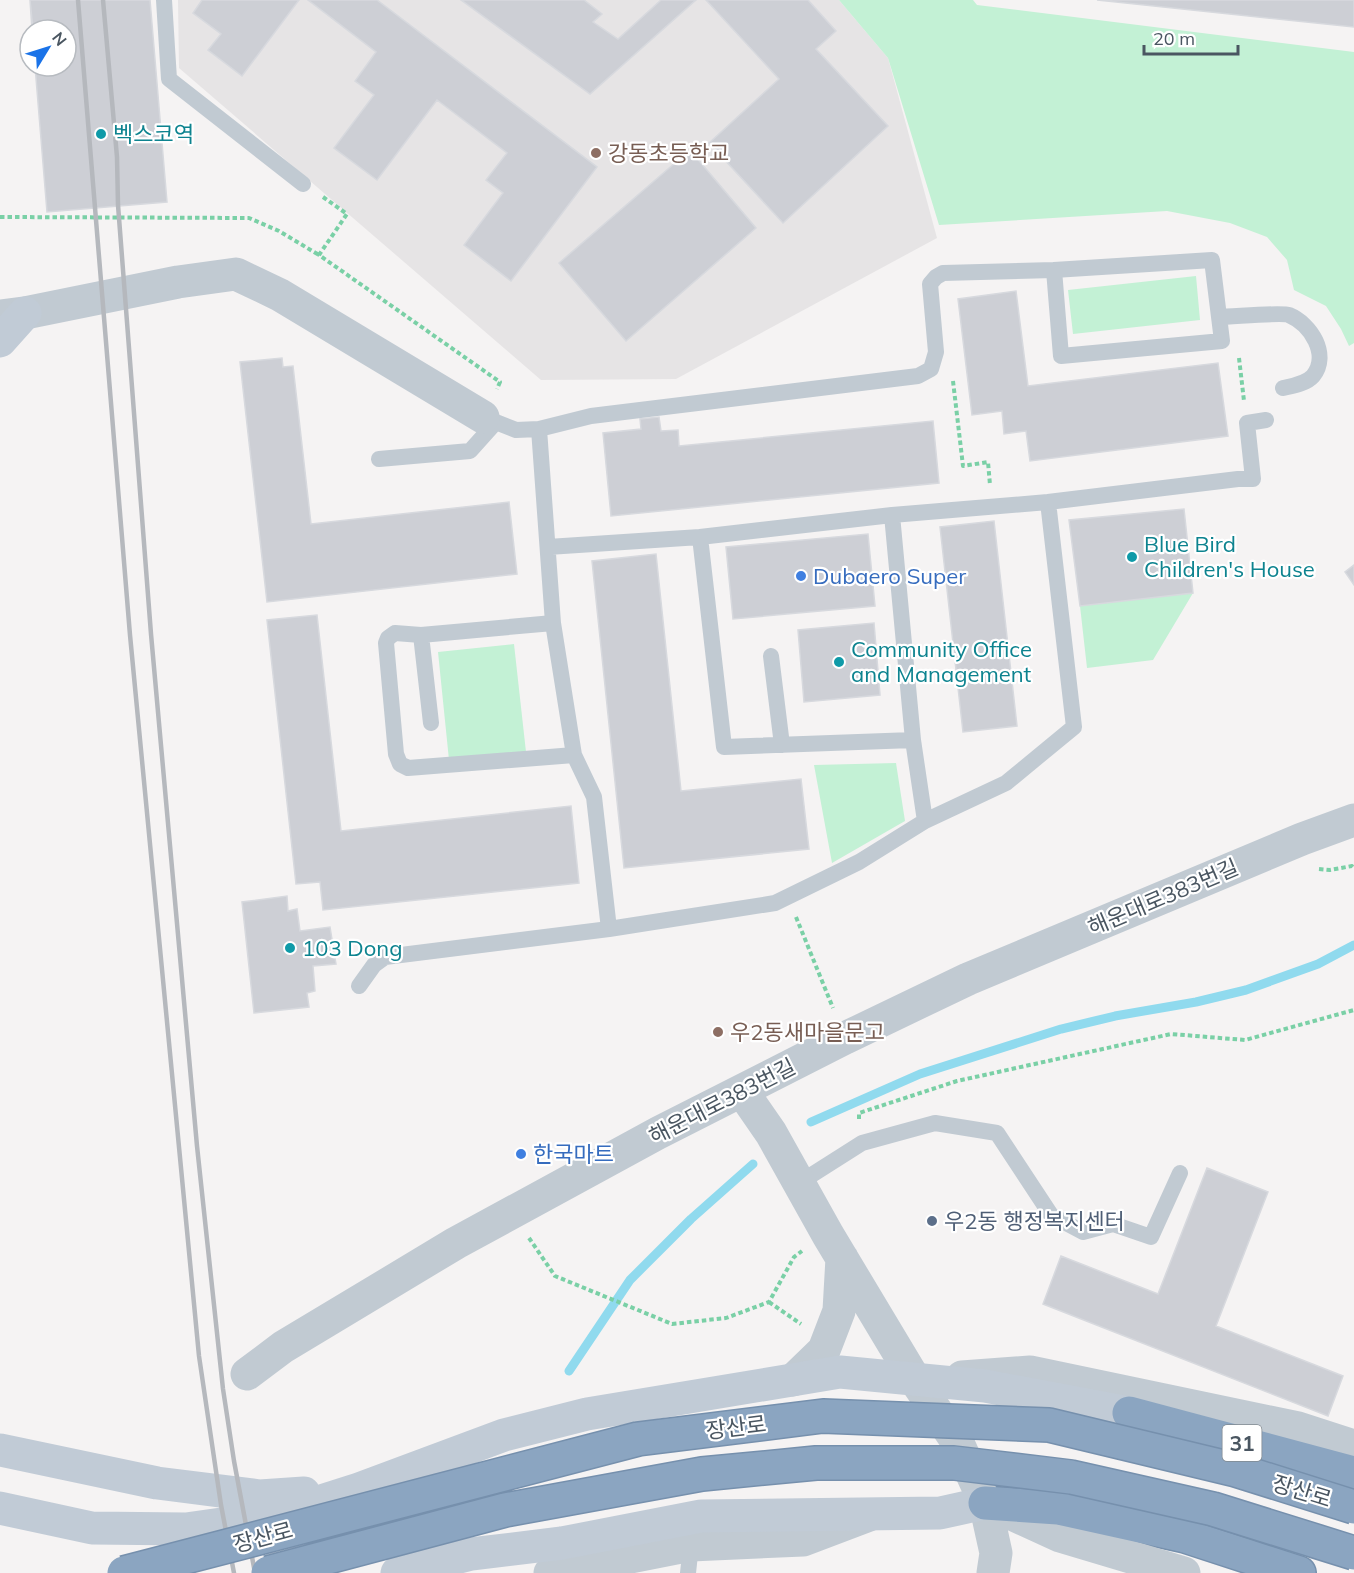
<svg xmlns="http://www.w3.org/2000/svg" width="1354" height="1573" font-family="Mulish,'Noto Sans KR',sans-serif">
<style>
.education{fill:#e6e4e5}
.green{fill:#c3f1d5}
.lines{fill:none;stroke-linecap:round;stroke-linejoin:round}
.stream{stroke:#90daee;stroke-width:9}
.building{fill:#cdcfd5;stroke:#d7d9de;stroke-width:1.5}
.highway-casing{stroke:#7690ad;stroke-width:36}
.path{stroke:#7ad0a6;stroke-width:4;stroke-dasharray:4.5 3;stroke-linecap:butt}
.lane{stroke:#c1cad2;stroke-width:16}
.street{stroke:#c1cad2;stroke-width:33}
.secondary{stroke:#c1cbd6;stroke-width:33}
.highway{stroke:#8ba5c1;stroke-width:33}
.rail{stroke:#b5b8bd;stroke-width:4.5}
.highway-bridge-casing{stroke:#7690ad;stroke-width:36;stroke-linecap:butt}
.highway-bridge{stroke:#8ba5c1;stroke-width:33}
.culture-dot{fill:#0f9aa8;stroke:#fff;stroke-width:2}
.education-dot{fill:#8d6e63;stroke:#fff;stroke-width:2}
.shop-dot{fill:#3f7fe0;stroke:#fff;stroke-width:2}
.service-dot{fill:#5c6f8a;stroke:#fff;stroke-width:2}
.labels{text-anchor:middle;dominant-baseline:central;stroke-width:4.5;stroke-linejoin:round;paint-order:stroke}
.shield{fill:#fff;stroke:#808990;stroke-width:1.5}
.shield-label{font-size:21px;font-weight:bold;fill:#4a5661}
.culture-label{font-size:22px;fill:#0d838f;stroke:#fff;text-anchor:start}
.education-label{font-size:22px;fill:#785e54;stroke:#fff;text-anchor:start}
.shop-label{font-size:22px;fill:#366cbe;stroke:#fff;text-anchor:start}
.street-label{font-size:22px;fill:#4a5661;stroke:#fff}
.service-label{font-size:22px;fill:#4e5e75;stroke:#fff;text-anchor:start}
</style>
<rect width="100%" height="100%" fill="#f5f3f3"/>
<!-- education -->
<path class="education" d="M178 0H839L888 58 937 238 676 379 541 380 179 68Z"/>
<!-- green -->
<path class="green" d="M839 0H973L977 5 1354 52V343L1349 346 1341 329 1326 306 1294 290 1287 260 1267 237 1230 223 1167 211 939 225 888 58Z
M1196 276 1200 320 1073 334 1068 290Z
M1193 593 1153 660 1087 668 1080 606Z
M514 644 526 752 449 760 438 652Z
M896 763 905 821 832 863 814 765Z"/>
<g class="lines">
<!-- stream -->
<path class="stream" d="M811 1122 920 1074 1061 1029 1115 1016 1196 1002 1246 990 1318 964 1354 945
M569 1371 630 1280 691 1219 753 1164"/>
</g>
<!-- building -->
<path class="building" d="M30 0H150L167 202 47 212 35 66H66V30H32Z
M30 0H150L167 202 47 212 35 66H66V30H33Z
M202 0H299L242 76 208 50 221 34 193 13Z
M308 0H377L597 167 511 281 464 245 503 193 486 180 507 153 437 100 377 180 334 148 374 95 355 81 376 52Z
M461 0H584L602 14 593 22 618 39 661 0H696L590 94Z
M706 0H808L836 31 816 49 888 126 783 223 709 143 779 79Z
M1097 0H1354V27Z
M690 150 756 228 626 341 559 263Z
M1016 291 1028 386 1218 363 1228 436 1030 461 1026 431 1004 434 1002 411 972 415 958 299Z
M282 358 283 367 293 366 311 524 509 502 517 574 267 602 240 362Z
M659 417 661 431 678 430 679 446 933 421 939 483 611 516 603 433 641 429 640 419Z
M1184 509 1193 593 1080 606 1069 520Z
M994 521 1017 726 963 732 940 527Z
M868 534 875 606 733 619 726 547Z
M656 554 681 791 801 779 809 849 624 868 592 561Z
M1354 565V585L1345 572Z
M317 615 341 831 571 806 579 883 323 910 320 882 296 884 267 620Z
M874 623 880 695 804 702 798 630Z
M287 896 288 911 297 909 300 931 330 927 336 964 313 966 315 991 307 993 309 1007 254 1013 242 902Z
M1207 1168 1268 1192 1216 1326 1343 1376 1328 1416 1043 1304 1061 1256 1158 1294Z"/>
<g class="lines">
<!-- highway casing -->
<g class="highway-casing">
<path id="highway" d="M1129 1413 1354 1473
M985 1503 1058 1508 1185 1536 1299 1573"/>
</g>
<!-- path -->
<path class="path" d="M323 197 347 214 319 255 500 382 497 389
M0 217 249 218 279 231 319 255
M1239 358 1244 401
M953 381 963 466 988 462 990 485
M1319 869 1330 870 1352 866 1354 869
M796 917 833 1008
M859 1119V1113L957 1081 1171 1034 1245 1040 1354 1010
M529 1238 555 1276 672 1324 726 1318 769 1302 794 1257 802 1251
M769 1302 801 1324"/>
<!-- lane -->
<path class="lane" d="M164 0 169 79 303 184
M1219 317C1232 317 1281 312 1289 315 1311 324 1330 355 1313 376 1306 384 1292 386 1283 388
M483 417 516 430 539 429 553 623 574 755 408 768 400 764 396 754 386 643 388 638 395 633 421 635 553 623
M539 429 591 416 918 376 931 369 936 352 930 284 936 277 943 273 1054 270 1061 356 1222 341 1212 260 1054 270
M379 459 470 451 496 422
M892 515 913 740 925 821
M548 547 700 537
M421 635 431 723
M771 656 782 745
M913 740 724 747 700 537 892 515 1048 502
M574 755 594 797 609 929
M359 986 374 965 385 957 609 929 775 903 859 862 925 821 1006 783 1074 727 1048 502 1238 479H1253L1247 423 1266 420
M799 1183 862 1143 935 1123 997 1133 1051 1215 1083 1232 1113 1224 1151 1237 1180 1173
M688 1573 691 1545"/>
<!-- street -->
<path class="street" d="M0 316 25 313 178 282 236 274 280 295 483 417
M742 1091 771 1133 828 1235 915 1380 958 1443 985 1503 996 1553 993 1573
M247 1374 283 1347 456 1243 658 1133 845 1038 968 979 1302 839 1354 820
M962 1377 1030 1372 1298 1428 1354 1446
M793 1380 824 1350 839 1311 842 1258
M990 1504 1060 1536 1184 1573
M550 1573 691 1545 803 1540 869 1515"/>
<!-- secondary -->
<path class="secondary" d="M0 341 25 313
M0 1450 157 1483 260 1496 304 1493
M0 1508 92 1528 186 1529 271 1517 359 1489 504 1435 587 1414 840 1372 985 1386 1129 1413
M397 1573 471 1554 562 1543 701 1516 940 1513 985 1503"/>
<!-- highway -->
<use href="#highway" class="highway"/>
<!-- rail -->
<path class="rail" d="M78 0 130 635 199 1356 221 1505 234 1573
M103 0 117 157 118 205 151 634 197 1146 223 1389 234 1461 255 1573"/>
<!-- highway-bridge casing -->
<g class="highway-bridge-casing">
<path id="highway-bridge" d="M124 1573 638 1439 823 1416 1049 1425 1236 1470 1354 1507
M268 1573 505 1510 702 1474 816 1463H954L1071 1477 1213 1509 1354 1553"/>
</g>
<!-- highway-bridge -->
<use href="#highway-bridge" class="highway-bridge"/>
</g>
<!-- markers -->
<g class="culture-dot">
<circle cx="101" cy="134" r="6"/>
<circle cx="1132" cy="557" r="6"/>
<circle cx="839" cy="662" r="6"/>
<circle cx="290" cy="948" r="6"/>
</g>
<g class="education-dot">
<circle cx="596" cy="153" r="6"/>
<circle cx="718" cy="1032" r="6"/>
</g>
<g class="shop-dot">
<circle cx="801" cy="576" r="6"/>
<circle cx="521" cy="1154" r="6"/>
</g>
<circle class="service-dot" cx="932" cy="1221" r="6"/>
<g class="labels">
<!-- shield labels -->
<rect class="shield" x="1222.5" y="1425" width="39" height="36" rx="4.5"/>
<g class="shield-label">
<text x="1242" y="1443">31</text>
</g>
<!-- culture labels -->
<g class="culture-label">
<text x="113" y="134">벡스코역</text>
<text x="1144" y="544">Blue Bird<tspan x="1144" dy="25">Children's House</tspan></text>
<text x="851" y="649">Community Office<tspan x="851" dy="25">and Management</tspan></text>
<text x="302" y="948">103 Dong</text>
</g>
<!-- education labels -->
<g class="education-label">
<text x="608" y="153">강동초등학교</text>
<text x="730" y="1032">우2동새마을문고</text>
</g>
<!-- shop labels -->
<g class="shop-label">
<text x="813" y="576">Dubaero Super</text>
<text x="533" y="1154">한국마트</text>
</g>
<!-- street labels -->
<g class="street-label">
<text transform="translate(1163 897) rotate(-23)">해운대로383번길</text>
<text transform="translate(722 1101) rotate(-27)">해운대로383번길</text>
<text transform="translate(736 1427) rotate(-7)">장산로</text>
<text transform="translate(1302 1491) rotate(17)">장산로</text>
<text transform="translate(263 1537) rotate(-15)">장산로</text>
</g>
<!-- service labels -->
<g class="service-label">
<text x="944" y="1221">우2동 행정복지센터</text>
</g>
</g>
<!-- north arrow -->
<g transform="translate(48 48) rotate(52)"><circle r="28" fill="#ffffff" stroke="#b7bbc0" stroke-width="1.5"/>
<path d="M0-4.5L10 22L0 15L-10 22Z" fill="#1a73e8"/>
<text y="-9" font-size="16" font-weight="bold" text-anchor="middle" fill="#4a5661">N</text>
</g>
<!-- scale -->
<path d="M1144 45v9h94v-9" fill="none" stroke="#4a5661" stroke-width="3"/>
<text x="1153" y="45" font-size="18" fill="#4a5661" stroke="#ffffff" stroke-width="4.5" paint-order="stroke">20 m</text>
</svg>
